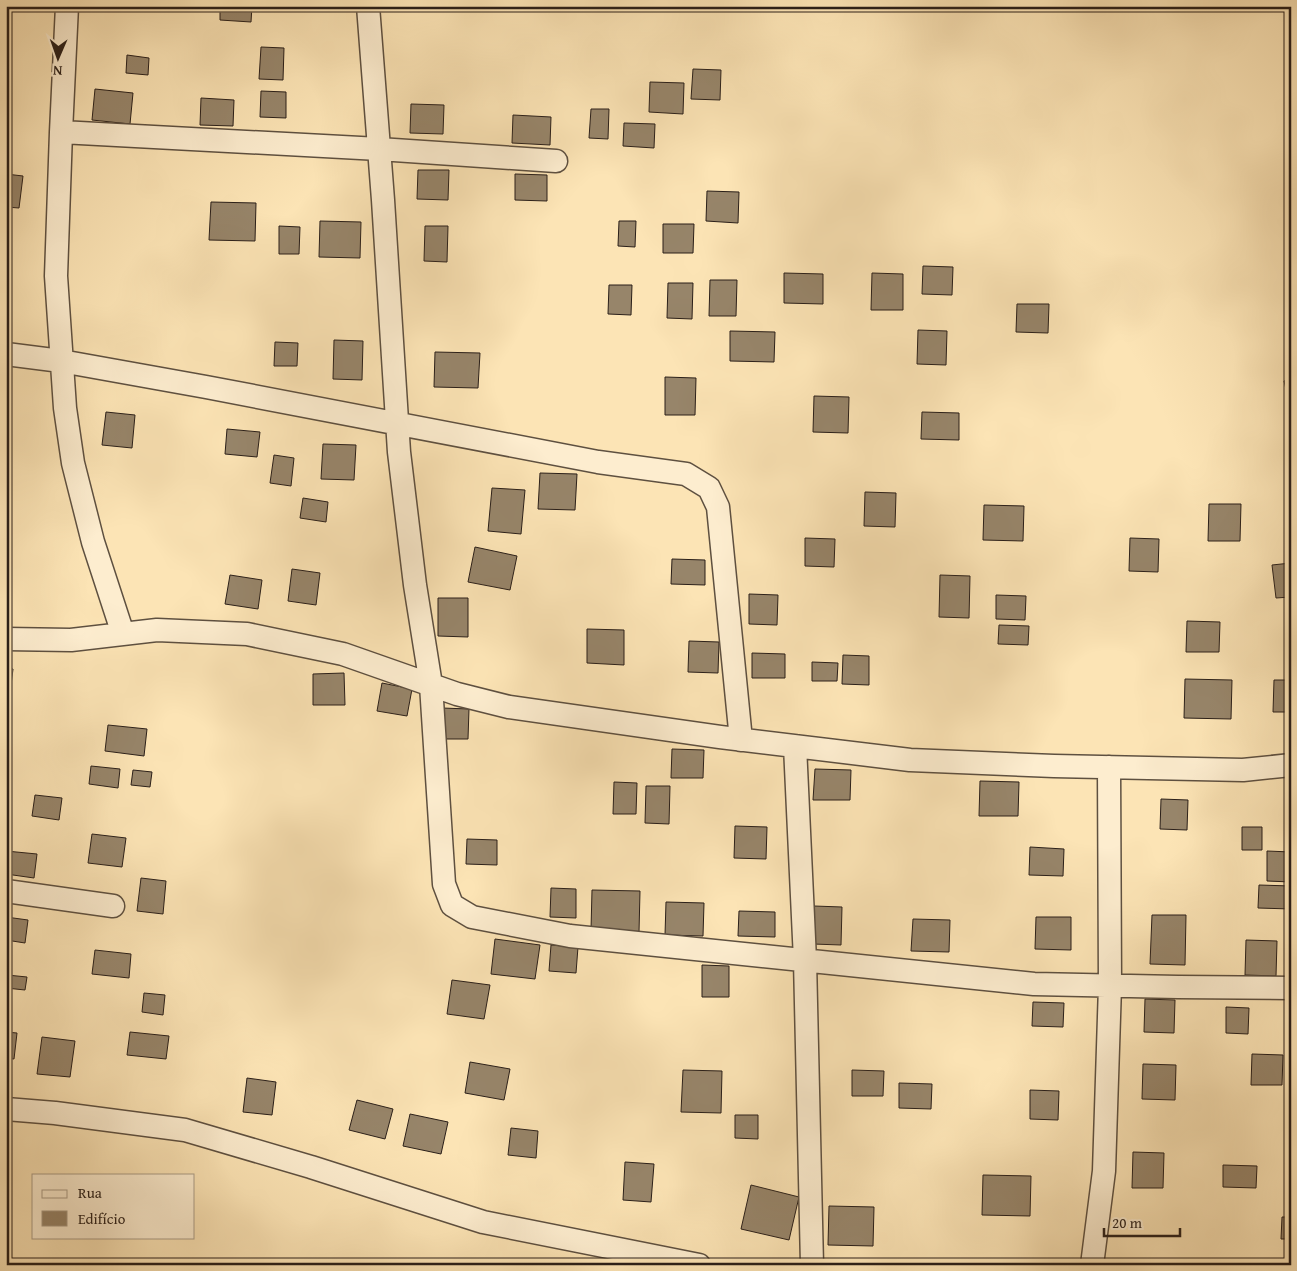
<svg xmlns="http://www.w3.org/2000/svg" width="1297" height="1271" font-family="'Gentium Book Plus',serif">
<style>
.building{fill:#97856a;stroke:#2a1f19}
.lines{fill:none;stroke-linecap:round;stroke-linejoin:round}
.street-casing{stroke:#5e5040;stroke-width:25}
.street{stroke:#fdedcf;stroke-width:22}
</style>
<rect width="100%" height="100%" fill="#fce4b5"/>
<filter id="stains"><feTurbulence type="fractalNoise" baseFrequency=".004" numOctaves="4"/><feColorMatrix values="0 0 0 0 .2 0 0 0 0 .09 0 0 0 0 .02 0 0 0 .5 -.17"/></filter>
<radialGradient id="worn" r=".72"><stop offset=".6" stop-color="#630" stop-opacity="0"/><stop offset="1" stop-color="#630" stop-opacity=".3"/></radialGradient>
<!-- building -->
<path class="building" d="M220 6H252L251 22 220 20Z
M261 47 284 48 283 80 259 79Z
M127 55 149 58 148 75 126 73Z
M693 69 721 70 720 100 691 99Z
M650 82 684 83 683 114 649 112Z
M95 89 133 93 130 124 92 120Z
M261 91 286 92V118L260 117Z
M201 98 234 100 233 126 200 125Z
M411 104 444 105 443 134 410 133Z
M591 109H609L608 139 589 138Z
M513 115 551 117 550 145 512 143Z
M624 123 655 124 654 148 623 146Z
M418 170H449L448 200 417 199Z
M6 174 23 176 19 208 6 207Z
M515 174 547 175V201L515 200Z
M707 191 739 192 738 223 706 221Z
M211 202 256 203 255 241 209 240Z
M320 221 361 222 360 258 319 257Z
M619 221H636L635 247 618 246Z
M663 224H694L693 253H663Z
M279 226 300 227 299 254H279Z
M425 226H448L447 262 424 261Z
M923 266 953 267 952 295 922 294Z
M784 273 823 274V304L784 303Z
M872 273 903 274V310H871Z
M710 280H737L736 316H709Z
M668 283H693L692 319 667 318Z
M609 285H632L631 315 608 314Z
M1017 304H1049L1048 333 1016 332Z
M918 330 947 331 946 365 917 364Z
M730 331 775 332 774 362 730 361Z
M334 340 363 341 362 380 333 379Z
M275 342 298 343 297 366H274Z
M435 352 480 353 478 388 434 387Z
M665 377 696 378 695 415H665Z
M1291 379V411L1284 381Z
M814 396 849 397 848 433 813 432Z
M106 412 135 415 132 448 102 445Z
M922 412 959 413V440L921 439Z
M227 429 260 432 257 457 225 454Z
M323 444 356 445 354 480 321 479Z
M274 455 294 458 291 486 270 483Z
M540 473 577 474 575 510 538 509Z
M492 488 525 490 521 534 488 531Z
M865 492 896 493 895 527 864 526Z
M303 498 328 502 326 522 300 518Z
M1209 504H1241L1240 541H1208Z
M984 505 1024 506 1023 541 983 540Z
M805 538 835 539 834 567 805 566Z
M1130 538 1159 539 1158 572 1129 571Z
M475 547 517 556 510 590 468 582Z
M672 559 705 560V585L671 584Z
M1291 563V597L1276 598 1272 565Z
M292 569 320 573 316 605 288 601Z
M230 575 262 580 258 609 225 604Z
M940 575 970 576 969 618 939 617Z
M749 594 778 595 777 625 749 624Z
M996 595 1026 596 1025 620 996 619Z
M438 598H468V637L438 636Z
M1187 621 1220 622 1219 652H1186Z
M999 625 1029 626 1028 645 998 644Z
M587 629 624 630V665L587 663Z
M689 641 719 642 718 673 688 672Z
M752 653 785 654V678H752Z
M843 655 869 656V685L842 684Z
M812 662 838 663 837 681H812Z
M6 668 13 669 10 693 6 692Z
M344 673 345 705H313V674Z
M1185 679 1232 680 1231 719 1184 718Z
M1274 680H1291V712H1273Z
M382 683 412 689 407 716 377 711Z
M442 708 469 709 468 739H441Z
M108 725 147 729 144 756 105 751Z
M672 749 704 750 703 778H671Z
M91 766 120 769 118 788 89 784Z
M815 769 851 770 850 800H813Z
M133 770 152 772 150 787 131 785Z
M980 781 1019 782 1018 816H979Z
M614 782 637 783 636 814H613Z
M646 786H670L669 824 645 823Z
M35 795 62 798 59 820 32 816Z
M1161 799 1188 800 1187 830 1160 829Z
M735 826 767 827 766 859 734 858Z
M1242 827H1262V850H1242Z
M92 834 126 838 122 867 88 863Z
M467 839 497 840V865L466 864Z
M1030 847 1064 849 1063 876 1029 875Z
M6 851 37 854 34 878 6 874Z
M1267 851 1291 852V882L1267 881Z
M141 878 166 881 163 914 137 911Z
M1259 885 1291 886V909L1258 908Z
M551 888 576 889V918L550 917Z
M592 890 640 891 639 932 591 930Z
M666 902 704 903 703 936 665 935Z
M814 906 842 907 841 945 813 944Z
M739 911 775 912V937L738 936Z
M1152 915H1186L1185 965 1150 964Z
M6 917 28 920 25 943 6 940Z
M1036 917H1071V950L1035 949Z
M913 919 950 920 949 952 911 951Z
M495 939 540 945 535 979 491 974Z
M1246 940 1277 941 1276 976 1245 975Z
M551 945 578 947 576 973 549 971Z
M95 950 131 954 129 978 92 974Z
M702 965 729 966V997H702Z
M7 975 27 977 25 990 6 988Z
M452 980 490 985 484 1019 447 1014Z
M144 993 165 995 163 1015 142 1012Z
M1145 999 1175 1000 1174 1033 1144 1032Z
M1033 1002 1064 1003 1063 1027 1032 1026Z
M1226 1007 1249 1008 1248 1034 1226 1033Z
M6 1032 17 1033 14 1059 6 1058Z
M130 1032 169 1036 166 1059 127 1055Z
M42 1037 75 1041 70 1077 37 1074Z
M1252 1054 1283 1055 1282 1085H1251Z
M470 1062 510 1069 504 1100 465 1093Z
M1143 1064 1176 1065 1175 1100 1142 1099Z
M683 1070 722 1071 721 1113 681 1112Z
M852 1070 884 1071 883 1096H852Z
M247 1078 276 1082 272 1115 243 1112Z
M899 1083 932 1084 931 1109 899 1108Z
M1030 1090 1059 1091 1058 1120 1030 1119Z
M357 1100 393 1109 385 1139 349 1130Z
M410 1114 448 1122 441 1154 403 1146Z
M735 1115H758V1139L735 1138Z
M511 1128 538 1131 536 1158 508 1155Z
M1133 1152 1164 1153 1163 1188H1132Z
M625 1162 654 1164 651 1202 623 1200Z
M1223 1165 1257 1166 1256 1188 1223 1187Z
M983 1175 1031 1176 1030 1216 982 1215Z
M751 1185 799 1197 789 1240 741 1229Z
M829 1206 874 1207 873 1246 828 1245Z
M1282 1217H1291V1239H1281Z"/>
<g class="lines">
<!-- street casing -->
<g class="street-casing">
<path id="street" d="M67 6 61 132 56 276 65 408 73 463 93 542 123 634
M368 6 383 200 399 452 415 585 431 685 444 884 452 905 472 917 570 936 1034 984 1178 987 1291 988
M61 132 379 149 556 161
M6 354 61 361 206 387 598 462 686 474 709 488 718 507 741 740
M6 639 71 640 157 630 247 634 343 654 457 694 509 707 720 737 910 760 1054 766 1243 770 1291 765
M795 746 805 960 812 1265
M6 891 113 906
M6 1109 55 1113 185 1130 311 1167 483 1222 699 1265
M1092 1265 1104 1171 1110 986 1109 767"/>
</g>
<!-- street -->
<use href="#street" class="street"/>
</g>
<!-- margin -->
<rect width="1297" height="1271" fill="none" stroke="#fce4b5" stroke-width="25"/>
<rect x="8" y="8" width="1282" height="1256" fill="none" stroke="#2a1f19" stroke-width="2.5"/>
<rect x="12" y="12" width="1272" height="1246" fill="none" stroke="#2a1f19"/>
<!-- legend -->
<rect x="32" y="1174" width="162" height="65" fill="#fdedcf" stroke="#a99b86"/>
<rect x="42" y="1190" width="25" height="8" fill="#fdedcf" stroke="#a99b86"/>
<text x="78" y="1198" font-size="15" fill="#2a1f19">Rua</text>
<rect x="42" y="1211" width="25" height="15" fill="#97856a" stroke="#a99b86"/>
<text x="78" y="1224" font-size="15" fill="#2a1f19">Edifício</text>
<!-- north arrow -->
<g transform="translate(58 58) rotate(182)" stroke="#fdedcf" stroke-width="4" paint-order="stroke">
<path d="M0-4L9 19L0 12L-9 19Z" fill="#2a1f19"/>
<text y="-8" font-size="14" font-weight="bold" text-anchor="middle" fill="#2a1f19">N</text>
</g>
<!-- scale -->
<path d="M1104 1228v8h76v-8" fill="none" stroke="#2a1f19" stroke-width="2.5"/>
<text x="1112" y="1228" font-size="15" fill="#2a1f19" stroke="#fdedcf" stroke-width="4" paint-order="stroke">20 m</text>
<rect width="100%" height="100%" filter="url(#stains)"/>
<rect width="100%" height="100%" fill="url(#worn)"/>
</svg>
